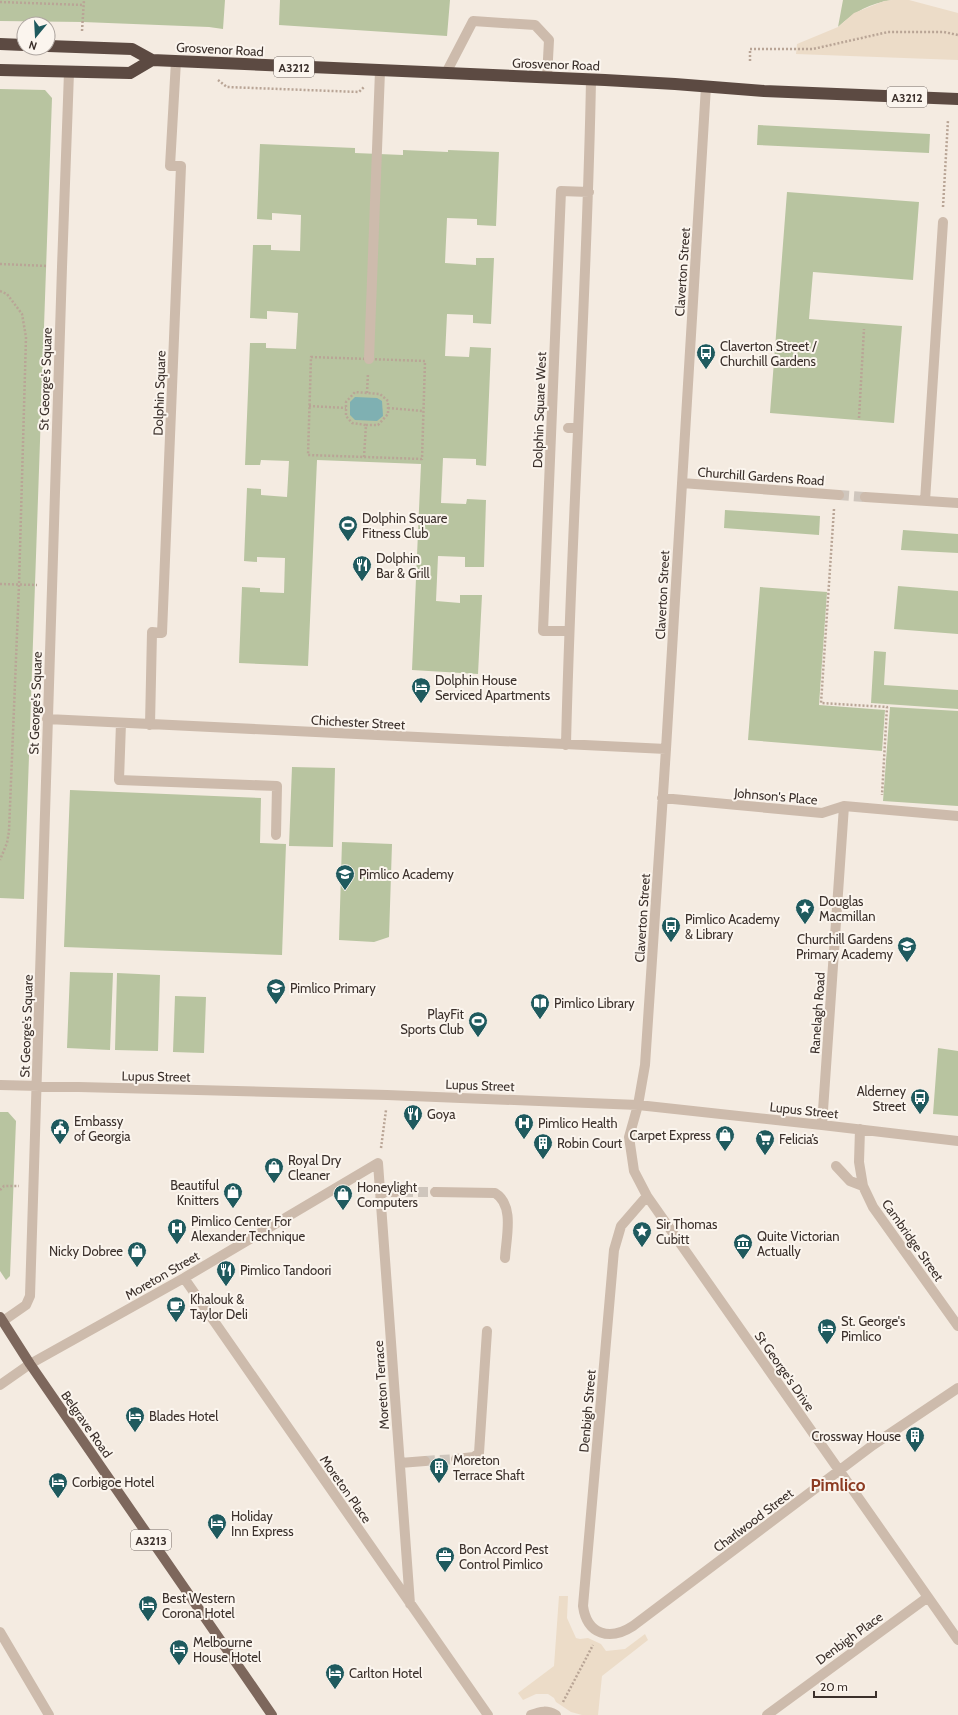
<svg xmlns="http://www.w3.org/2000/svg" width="958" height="1715" font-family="Cabin,sans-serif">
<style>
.green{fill:#b8c4a0}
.plaza{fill:#ecdcc8}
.water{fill:#7fb0b2}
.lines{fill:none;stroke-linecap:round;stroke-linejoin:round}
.minor-tunnel{stroke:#cfc6bd;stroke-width:10;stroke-dasharray:10 5;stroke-linecap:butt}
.path{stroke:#b9a596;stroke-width:2.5;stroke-dasharray:2 2;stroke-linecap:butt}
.minor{stroke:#cdbbac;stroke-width:10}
.major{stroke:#7d675c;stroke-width:10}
.highway{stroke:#5c4a42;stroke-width:12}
.labels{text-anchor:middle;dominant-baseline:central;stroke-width:4;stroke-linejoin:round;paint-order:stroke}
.shield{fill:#fbf5ee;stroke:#756b66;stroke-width:1}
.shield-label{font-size:12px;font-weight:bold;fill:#3b302b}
.street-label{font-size:13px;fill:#3b302b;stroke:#fbf5ee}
.poi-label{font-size:13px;fill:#3b302b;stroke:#fbf5ee;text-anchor:start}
.district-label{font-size:17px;font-weight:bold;fill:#8c3b22;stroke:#fbf5ee}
</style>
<rect width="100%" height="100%" fill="#f4ebe1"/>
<!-- green -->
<path class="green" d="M0 0H225L223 29 209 27 83 22 0 21Z
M280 0H450L447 36 279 25Z
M843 0H892C870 3 854 12 838 27Z
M0 89 45 90 52 98 24 899 0 898Z
M758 125 930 134 929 153 757 145Z
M260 144 355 148V153L403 155V150L448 152V150L499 152 496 226 477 225V219L447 218 445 263 476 265V258H494L491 324 473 323V315L447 314 445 356 469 357 470 347 491 348 486 466 476 465V459L443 458 441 503 466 504 467 499 486 500 484 567H465V557L438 556 436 601 460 603V595H482L478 674 412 670 421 464 317 460 308 666 239 663 242 587 260 588V592L284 593 285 558 257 557V562L244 561 247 488 261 489V495L287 497 289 461 261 460 260 465H245L250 343H266V348L296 349 298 313 267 311V319L250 318 253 245H271V250L300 251 301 215 272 213V220L257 219Z
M787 192 919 202 913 280 813 272 809 319 902 326 894 423 770 413Z
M725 510 820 516 819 535 724 528Z
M903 530 958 534V553L901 550Z
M898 586 958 591V634L894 629Z
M760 587 827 592 819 705 885 710 882 751 748 740Z
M874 651 886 652 884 685 958 690V709L871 703Z
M890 707 958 711V806L883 801Z
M292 767 335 768 333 847 289 846Z
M70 790 261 798 260 843 286 844 282 955 64 947Z
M342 842 392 844 389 937 374 942 339 940Z
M70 972 113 973 110 1050 67 1048Z
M117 973 160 975 158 1051 115 1050Z
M175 996 206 997 204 1053 173 1052Z
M938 1048 958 1051V1116L933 1114Z
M0 1112H8L16 1121 10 1276 6 1280 0 1271Z"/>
<!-- plaza -->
<path class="plaza" d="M892 0H909L958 13V60L796 54 797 44 838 27 854 13 884 1Z
M559 1596H568L567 1618 576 1638 580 1639 588 1638 601 1644 606 1651 625 1649 645 1634 648 1640 602 1676 598 1715H582L571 1712 556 1702 554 1698 548 1694H536L523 1700 518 1693 554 1666Z"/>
<!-- water -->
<path class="water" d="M355 397 377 398 382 401 383 416 377 421 355 420 350 415V402Z"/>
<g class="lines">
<!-- minor-tunnel -->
<path class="minor-tunnel" d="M839 495 865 497
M403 1192H435
M425 1461 456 1459"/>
<!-- path -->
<path class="path" d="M0 2 84 5
M82 31 84 0
M750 61V49H813L888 32H944L958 35
M218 80 227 87 359 92 364 87
M943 207 948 120
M0 264 47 266
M0 291 7 294 22 314 26 337 19 585 9 831 7 843 0 860
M311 357 425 361 422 459 308 455Z
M367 393 368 373
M309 406 346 408
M388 408 423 411
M859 418 864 329
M364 457 366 425H378L388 414V401L380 394 355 392 346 402V416L352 423 366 425
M834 509 821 703 887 707 882 795
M0 584 37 585
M381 1148 386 1110
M0 1190 4 1186H19
M563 1702 593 1645"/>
<!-- minor -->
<path class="minor" d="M446 73 473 21 535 25 549 40 547 78
M706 86 666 749 645 1065 638 1105 629 1137 634 1171 647 1196 958 1640
M369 359 380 71
M568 428H578
M682 483 839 495
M865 497 958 503
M925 501 943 222
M569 631H543L561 191 589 192
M47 719 666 749
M121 723 119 780 277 786 276 835
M150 725 152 632 162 633 181 166H170L176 61
M566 745C571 523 587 301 591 80
M662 798 822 813 844 806 958 816
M0 1085 387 1095 638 1105 822 1125 958 1141
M822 1125 844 806
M860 1129 859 1162 863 1186 873 1207 958 1326
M836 1166 850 1181 863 1186
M380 1192H403
M435 1192 495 1193C515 1205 506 1238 505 1258
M647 1196 621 1226 614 1250 583 1606C587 1635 610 1641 633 1626L873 1445 958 1388
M184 1278 488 1715
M3 1321 26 1305 30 1296 62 267 69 72
M0 1385 30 1364 184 1278 378 1163 410 1604
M456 1459 474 1457 479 1453 487 1331
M400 1463 425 1461
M0 1632 49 1715
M531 1715C541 1711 547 1710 556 1715
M767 1715 928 1597"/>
<!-- major -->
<path class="major" d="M0 1317 30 1364 272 1715"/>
<!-- highway -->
<path class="highway" d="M0 44 24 45
M48 46 132 49 152 60 605 80 675 84 764 91 958 99
M0 70 130 73 152 60"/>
</g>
<!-- icons -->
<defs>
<g id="bus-pin" transform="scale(1)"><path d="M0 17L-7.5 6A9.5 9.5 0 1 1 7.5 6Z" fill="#1f5a5e" stroke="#fbf5ee"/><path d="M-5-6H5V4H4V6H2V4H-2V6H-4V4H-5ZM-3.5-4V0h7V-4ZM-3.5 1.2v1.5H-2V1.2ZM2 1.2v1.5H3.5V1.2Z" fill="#fff"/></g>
<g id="stadium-pin" transform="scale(1)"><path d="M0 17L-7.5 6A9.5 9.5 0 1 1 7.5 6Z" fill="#1f5a5e" stroke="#fbf5ee"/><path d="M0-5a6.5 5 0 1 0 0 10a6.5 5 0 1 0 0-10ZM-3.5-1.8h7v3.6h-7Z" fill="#fff"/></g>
<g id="restaurant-pin" transform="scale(1)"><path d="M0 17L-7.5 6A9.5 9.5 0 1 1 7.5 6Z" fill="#1f5a5e" stroke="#fbf5ee"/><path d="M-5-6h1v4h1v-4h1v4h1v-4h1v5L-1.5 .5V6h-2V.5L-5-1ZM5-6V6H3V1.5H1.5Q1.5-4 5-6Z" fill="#fff"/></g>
<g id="hotel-pin" transform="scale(1)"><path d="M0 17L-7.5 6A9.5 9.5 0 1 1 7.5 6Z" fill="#1f5a5e" stroke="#fbf5ee"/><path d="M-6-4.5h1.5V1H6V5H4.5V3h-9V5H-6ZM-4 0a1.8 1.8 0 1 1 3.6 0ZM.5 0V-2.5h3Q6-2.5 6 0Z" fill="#fff"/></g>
<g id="school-pin" transform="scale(1)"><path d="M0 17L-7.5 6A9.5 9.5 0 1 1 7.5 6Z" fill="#1f5a5e" stroke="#fbf5ee"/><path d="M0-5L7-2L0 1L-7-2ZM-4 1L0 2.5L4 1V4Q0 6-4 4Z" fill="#fff"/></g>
<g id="sight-pin" transform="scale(1)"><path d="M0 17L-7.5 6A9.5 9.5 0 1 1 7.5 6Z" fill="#1f5a5e" stroke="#fbf5ee"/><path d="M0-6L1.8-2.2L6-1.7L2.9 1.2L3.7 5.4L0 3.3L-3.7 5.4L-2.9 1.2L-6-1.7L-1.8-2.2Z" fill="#fff"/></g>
<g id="library-pin" transform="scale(1)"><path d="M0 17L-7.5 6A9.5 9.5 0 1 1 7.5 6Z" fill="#1f5a5e" stroke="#fbf5ee"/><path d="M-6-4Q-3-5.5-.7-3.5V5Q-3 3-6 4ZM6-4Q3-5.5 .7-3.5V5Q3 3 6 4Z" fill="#fff"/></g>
<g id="hospital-pin" transform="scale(1)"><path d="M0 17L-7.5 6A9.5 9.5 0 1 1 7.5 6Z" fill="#1f5a5e" stroke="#fbf5ee"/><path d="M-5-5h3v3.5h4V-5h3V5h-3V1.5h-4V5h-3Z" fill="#fff"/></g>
<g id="civic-pin" transform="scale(1)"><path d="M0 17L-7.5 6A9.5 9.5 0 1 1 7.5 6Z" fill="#1f5a5e" stroke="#fbf5ee"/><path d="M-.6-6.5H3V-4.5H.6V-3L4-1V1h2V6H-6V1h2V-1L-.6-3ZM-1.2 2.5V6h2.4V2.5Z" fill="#fff"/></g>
<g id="shop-pin" transform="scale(1)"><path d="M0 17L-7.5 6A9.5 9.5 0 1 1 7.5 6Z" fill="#1f5a5e" stroke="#fbf5ee"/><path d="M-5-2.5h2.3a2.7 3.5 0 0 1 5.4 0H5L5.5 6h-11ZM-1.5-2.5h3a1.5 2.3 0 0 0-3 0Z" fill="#fff"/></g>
<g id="supermarket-pin" transform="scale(1)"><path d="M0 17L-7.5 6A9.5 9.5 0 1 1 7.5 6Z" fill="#1f5a5e" stroke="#fbf5ee"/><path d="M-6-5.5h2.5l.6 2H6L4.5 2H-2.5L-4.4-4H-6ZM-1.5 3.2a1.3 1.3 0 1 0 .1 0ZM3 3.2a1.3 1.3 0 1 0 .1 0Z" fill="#fff"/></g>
<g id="building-pin" transform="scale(1)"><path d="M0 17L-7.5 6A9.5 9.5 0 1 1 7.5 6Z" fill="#1f5a5e" stroke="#fbf5ee"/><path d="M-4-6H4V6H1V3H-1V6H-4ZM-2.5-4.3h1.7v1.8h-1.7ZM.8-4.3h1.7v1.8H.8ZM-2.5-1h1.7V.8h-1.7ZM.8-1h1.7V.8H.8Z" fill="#fff"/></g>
<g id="museum-pin" transform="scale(1)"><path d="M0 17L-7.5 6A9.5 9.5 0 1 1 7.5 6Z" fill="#1f5a5e" stroke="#fbf5ee"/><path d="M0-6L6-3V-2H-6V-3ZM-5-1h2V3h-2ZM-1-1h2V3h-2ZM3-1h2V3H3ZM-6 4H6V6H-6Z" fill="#fff"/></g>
<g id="cafe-pin" transform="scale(1)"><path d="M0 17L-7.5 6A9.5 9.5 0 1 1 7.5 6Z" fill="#1f5a5e" stroke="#fbf5ee"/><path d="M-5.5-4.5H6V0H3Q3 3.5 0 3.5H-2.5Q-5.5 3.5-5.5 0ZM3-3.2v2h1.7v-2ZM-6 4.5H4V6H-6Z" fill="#fff"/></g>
<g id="office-pin" transform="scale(1)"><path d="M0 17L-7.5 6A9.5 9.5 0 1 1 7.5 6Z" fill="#1f5a5e" stroke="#fbf5ee"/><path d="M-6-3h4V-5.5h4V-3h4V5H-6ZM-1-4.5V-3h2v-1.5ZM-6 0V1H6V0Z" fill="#fff"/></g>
</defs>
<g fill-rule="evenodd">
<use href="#bus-pin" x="706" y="353"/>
<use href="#stadium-pin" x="348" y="525"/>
<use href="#restaurant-pin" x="362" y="565"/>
<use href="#hotel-pin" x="421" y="687"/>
<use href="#school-pin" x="345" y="874"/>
<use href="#sight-pin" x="805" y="908"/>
<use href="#bus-pin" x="671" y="926"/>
<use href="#school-pin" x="907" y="946"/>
<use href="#school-pin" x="276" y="988"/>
<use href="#library-pin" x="540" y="1003"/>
<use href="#stadium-pin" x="478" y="1021"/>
<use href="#bus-pin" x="920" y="1098"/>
<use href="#restaurant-pin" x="413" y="1114"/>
<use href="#hospital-pin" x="524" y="1123"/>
<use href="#civic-pin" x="60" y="1128"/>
<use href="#shop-pin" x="725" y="1135"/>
<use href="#supermarket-pin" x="765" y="1139"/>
<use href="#building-pin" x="543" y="1143"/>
<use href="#shop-pin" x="274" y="1167"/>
<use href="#shop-pin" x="233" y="1192"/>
<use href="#shop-pin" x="343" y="1194"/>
<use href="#hospital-pin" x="177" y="1228"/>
<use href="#sight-pin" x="642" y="1231"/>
<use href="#museum-pin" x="743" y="1243"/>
<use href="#shop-pin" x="137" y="1251"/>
<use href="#restaurant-pin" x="226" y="1270"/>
<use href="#cafe-pin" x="176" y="1306"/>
<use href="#hotel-pin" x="827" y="1328"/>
<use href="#hotel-pin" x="135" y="1416"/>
<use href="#building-pin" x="915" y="1436"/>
<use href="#building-pin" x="439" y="1467"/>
<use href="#hotel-pin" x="58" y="1482"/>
<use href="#hotel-pin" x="217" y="1523"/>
<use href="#office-pin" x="445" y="1556"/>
<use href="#hotel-pin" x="148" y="1605"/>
<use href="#hotel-pin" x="179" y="1649"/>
<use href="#hotel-pin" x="335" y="1673"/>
</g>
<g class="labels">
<!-- shield labels -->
<g class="shield">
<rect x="274" y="57" width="40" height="20" rx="3"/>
<rect x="887" y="87" width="40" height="20" rx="3"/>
<rect x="131" y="1530" width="40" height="20" rx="3"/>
</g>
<g class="shield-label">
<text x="294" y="67">A3212</text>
<text x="907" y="97">A3212</text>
<text x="151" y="1540">A3213</text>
</g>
<!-- street labels -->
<g class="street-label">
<text transform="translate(220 49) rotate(3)">Grosvenor Road</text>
<text transform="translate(556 64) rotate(2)">Grosvenor Road</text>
<text transform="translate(682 272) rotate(-86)">Claverton Street</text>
<text transform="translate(45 379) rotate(-88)">St George's Square</text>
<text transform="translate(159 393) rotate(-88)">Dolphin Square</text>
<text transform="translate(539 410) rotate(-88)">Dolphin Square West</text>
<text transform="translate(761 476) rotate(4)">Churchill Gardens Road</text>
<text transform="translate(662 595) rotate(-87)">Claverton Street</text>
<text transform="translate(35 703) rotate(-88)">St George's Square</text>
<text transform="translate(358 722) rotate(3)">Chichester Street</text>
<text transform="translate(776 796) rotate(5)">Johnson's Place</text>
<text transform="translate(642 918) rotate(-86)">Claverton Street</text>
<text transform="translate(817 1013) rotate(-86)">Ranelagh Road</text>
<text transform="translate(26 1026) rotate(-88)">St George's Square</text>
<text transform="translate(156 1076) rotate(1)">Lupus Street</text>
<text transform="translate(480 1085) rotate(2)">Lupus Street</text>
<text transform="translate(804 1110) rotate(6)">Lupus Street</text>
<text transform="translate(913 1240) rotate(55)">Cambridge Street</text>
<text transform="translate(162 1275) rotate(-30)">Moreton Street</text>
<text transform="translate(785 1371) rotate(55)">St George's Drive</text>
<text transform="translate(381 1385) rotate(-94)">Moreton Terrace</text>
<text transform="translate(587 1411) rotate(-85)">Denbigh Street</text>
<text transform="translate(87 1424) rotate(55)">Belgrave Road</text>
<text transform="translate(346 1489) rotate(55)">Moreton Place</text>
<text transform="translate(753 1520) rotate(-37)">Charlwood Street</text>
<text transform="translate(849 1638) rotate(-36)">Denbigh Place</text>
</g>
<!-- poi labels -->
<g class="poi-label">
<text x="720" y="346">Claverton Street /<tspan x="720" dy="15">Churchill Gardens</tspan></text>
<text x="362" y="518">Dolphin Square<tspan x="362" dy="15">Fitness Club</tspan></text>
<text x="376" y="558">Dolphin<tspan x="376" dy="15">Bar &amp; Grill</tspan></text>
<text x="435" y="680">Dolphin House<tspan x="435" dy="15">Serviced Apartments</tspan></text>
<text x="359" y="874">Pimlico Academy</text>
<text x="819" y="901">Douglas<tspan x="819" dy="15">Macmillan</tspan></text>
<text x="685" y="919">Pimlico Academy<tspan x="685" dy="15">&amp; Library</tspan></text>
<text x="893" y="939" text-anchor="end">Churchill Gardens<tspan x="893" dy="15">Primary Academy</tspan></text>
<text x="290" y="988">Pimlico Primary</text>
<text x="554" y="1003">Pimlico Library</text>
<text x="464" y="1014" text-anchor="end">PlayFit<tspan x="464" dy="15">Sports Club</tspan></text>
<text x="906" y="1091" text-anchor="end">Alderney<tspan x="906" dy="15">Street</tspan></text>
<text x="427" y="1114">Goya</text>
<text x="74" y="1121">Embassy<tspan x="74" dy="15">of Georgia</tspan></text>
<text x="538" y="1123">Pimlico Health</text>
<text x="711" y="1135" text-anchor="end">Carpet Express</text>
<text x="779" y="1139">Felicia’s</text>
<text x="557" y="1143">Robin Court</text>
<text x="288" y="1160">Royal Dry<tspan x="288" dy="15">Cleaner</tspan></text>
<text x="219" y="1185" text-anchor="end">Beautiful<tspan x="219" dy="15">Knitters</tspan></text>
<text x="357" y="1187">Honeylight<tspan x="357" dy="15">Computers</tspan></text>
<text x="191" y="1221">Pimlico Center For<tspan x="191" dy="15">Alexander Technique</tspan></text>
<text x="656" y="1224">Sir Thomas<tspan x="656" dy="15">Cubitt</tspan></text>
<text x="757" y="1236">Quite Victorian<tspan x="757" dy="15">Actually</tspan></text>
<text x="123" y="1251" text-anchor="end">Nicky Dobree</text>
<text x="240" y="1270">Pimlico Tandoori</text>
<text x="190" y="1299">Khalouk &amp;<tspan x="190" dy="15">Taylor Deli</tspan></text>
<text x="841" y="1321">St. George's<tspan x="841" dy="15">Pimlico</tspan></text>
<text x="149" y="1416">Blades Hotel</text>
<text x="901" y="1436" text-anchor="end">Crossway House</text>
<text x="453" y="1460">Moreton<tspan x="453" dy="15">Terrace Shaft</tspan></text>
<text x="72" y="1482">Corbigoe Hotel</text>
<text x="231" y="1516">Holiday<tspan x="231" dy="15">Inn Express</tspan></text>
<text x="459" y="1549">Bon Accord Pest<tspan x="459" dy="15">Control Pimlico</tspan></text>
<text x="162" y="1598">Best Western<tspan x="162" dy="15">Corona Hotel</tspan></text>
<text x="193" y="1642">Melbourne<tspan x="193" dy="15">House Hotel</tspan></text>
<text x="349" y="1673">Carlton Hotel</text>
</g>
<!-- district labels -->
<g class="district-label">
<text x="838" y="1485">Pimlico</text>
</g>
</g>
<!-- north arrow -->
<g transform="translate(36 36) rotate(198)"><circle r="19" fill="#fbf5ee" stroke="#aea6a0"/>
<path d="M0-3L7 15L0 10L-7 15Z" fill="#1f5a5e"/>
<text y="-6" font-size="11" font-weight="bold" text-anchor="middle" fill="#3b302b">N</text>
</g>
<!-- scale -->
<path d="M814 1691v6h62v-6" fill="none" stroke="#3b302b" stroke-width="2"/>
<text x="820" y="1691" font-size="12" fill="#3b302b" stroke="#fbf5ee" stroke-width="3" paint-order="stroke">20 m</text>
</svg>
